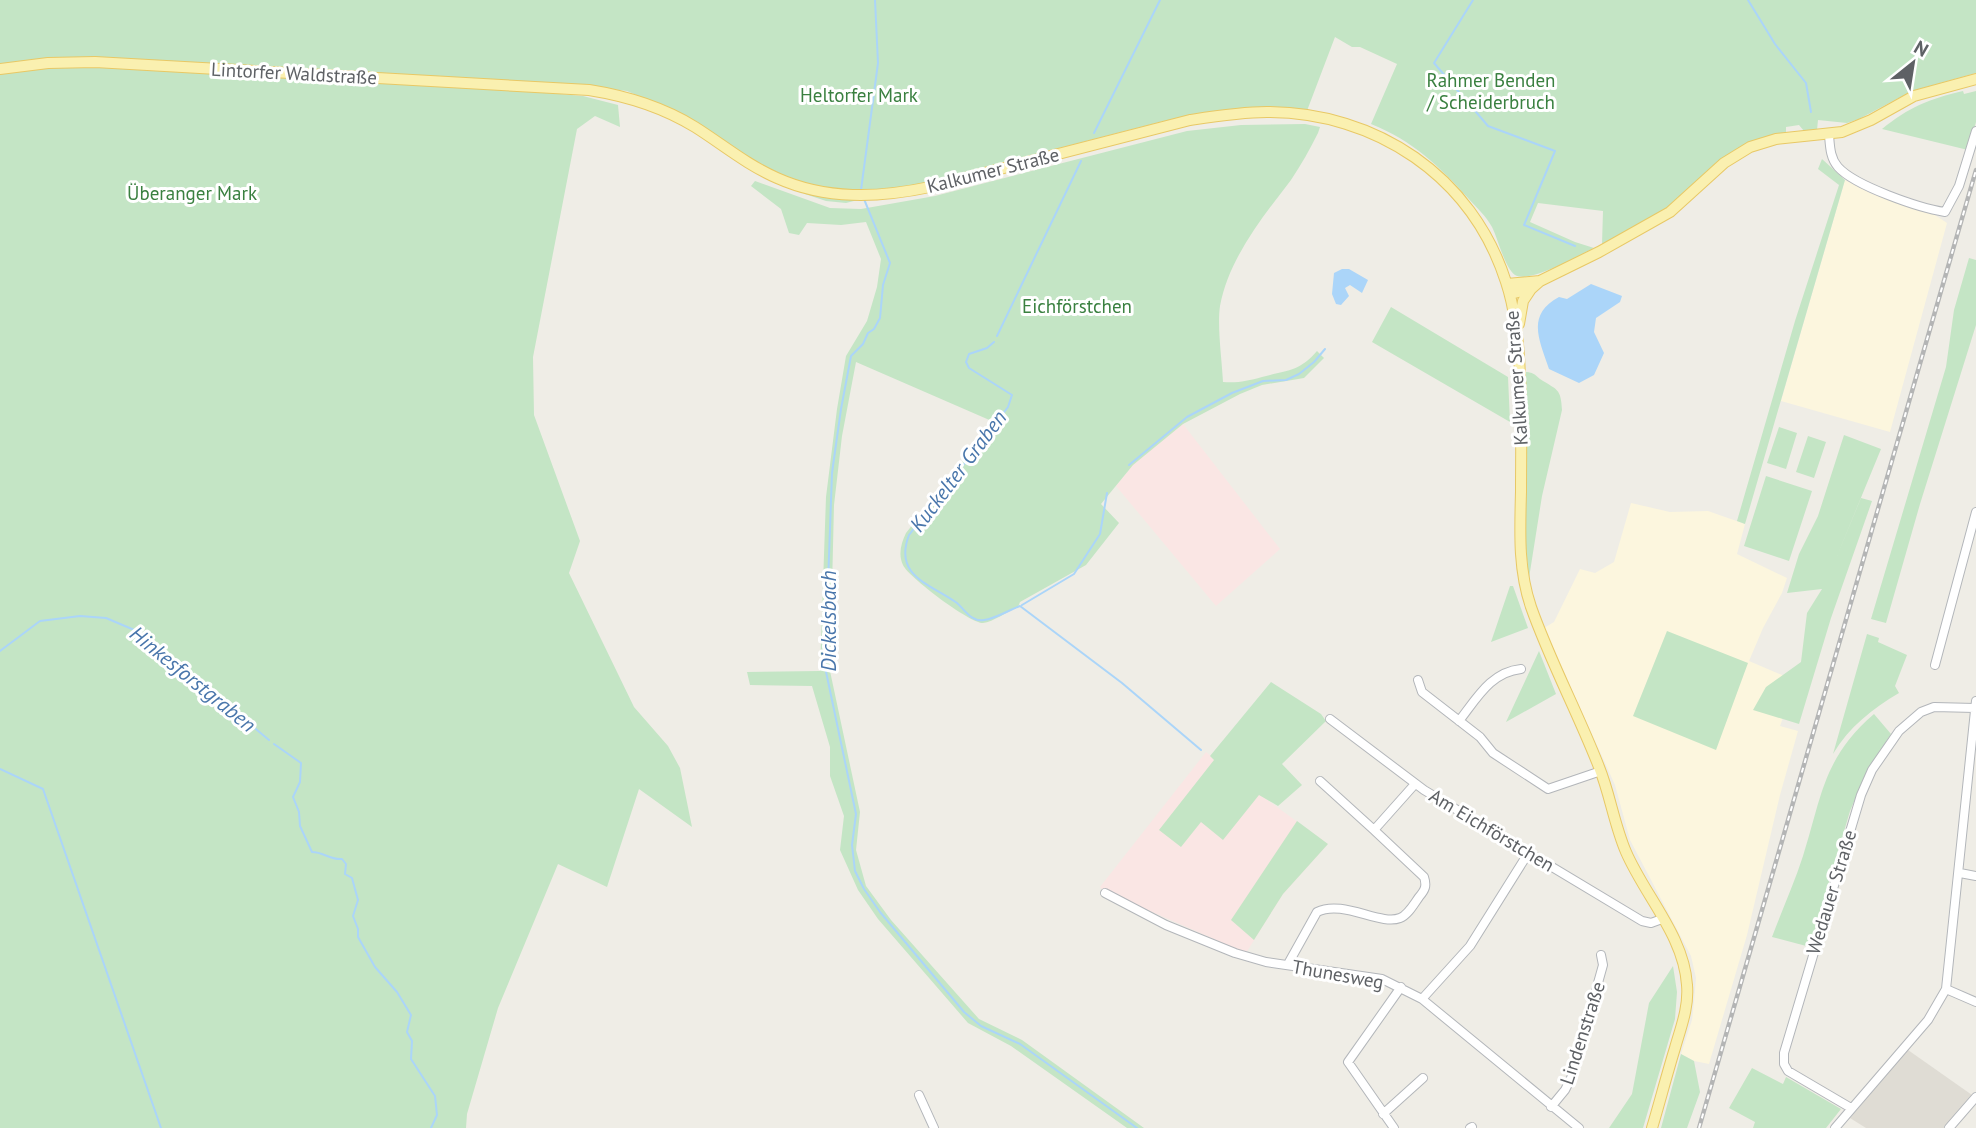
<svg xmlns="http://www.w3.org/2000/svg" width="1976" height="1128" font-family="'PT Sans',sans-serif">
<style>
.commercial{fill:#fcf6de}
.education{fill:#dfdcd4}
.medical{fill:#fae6e4}
.green{fill:#c4e5c5}
.water{fill:#abd5f9}
.lines{fill:none;stroke-linecap:round;stroke-linejoin:round}
.stream{stroke:#abd5f9;stroke-width:2}
.minor-casing{stroke:#b3b6ba;stroke-width:10}
.major-casing{stroke:#e8c865;stroke-width:12}
.minor{stroke:#fff;stroke-width:8}
.major{stroke:#faf0b0;stroke-width:10}
.rail-casing{stroke:#b4b5b5;stroke-width:4.5}
.rail{stroke:#fff;stroke-width:2;stroke-dasharray:5;stroke-linecap:butt}
.labels{text-anchor:middle;dominant-baseline:central;stroke-width:6;stroke-linejoin:round;paint-order:stroke}
.street-label{font-size:19px;fill:#5e6165;stroke:#fff}
.park-label{font-size:19px;fill:#3a8040;stroke:#fff}
.water-label{font-size:21px;font-style:italic;fill:#4976ab;stroke:#fff}
</style>
<rect width="100%" height="100%" fill="#efede6"/>
<!-- commercial -->
<path class="commercial" d="M1845 180 1872 194 1932 213 1947 223 1890 432 1781 401Z
M1631 503 1670 512 1708 511 1745 524 1737 554 1787 578 1782 593 1763 628 1749 661 1796 681 1780 726 1798 731 1780 795 1747 935 1709 1064 1694 1061 1681 1054 1692 1020 1694 1002 1696 978 1691 956 1630 840 1615 785 1544 628 1554 622 1580 569 1595 573 1614 562Z"/>
<!-- education -->
<path class="education" d="M1908 1050 1972 1095 1944 1128H1866L1850 1118Z"/>
<!-- medical -->
<path class="medical" d="M1183 424 1280 549 1216 606 1116 486 1133 465Z
M1206 752 1259 794 1328 844 1283 894 1246 953 1104 891 1100 887Z"/>
<!-- green -->
<path class="green" d="M0 0H1976V73L1912 91 1859 119 1847 123 1818 120 1817 130 1804 131 1799 125 1786 127V132L1765 137 1726 160H1720L1677 202 1658 216 1602 244 1603 211 1538 203 1530 222 1575 242 1594 248C1580 255 1529 284 1515 275 1505 268 1498 239 1492 227 1486 216 1476 207 1468 198 1438 165 1413 141 1371 124L1397 64 1360 47H1352L1335 37 1305 116 1164 121 846 203 826 201 805 194 681 114 627 91 587 86 515 90 583 96 618 105 620 127 595 116 577 129 533 357 534 415 580 541 569 573 634 707 668 746 680 768 692 827 639 789 607 887 558 864 498 1008 467 1114 466 1128H0Z
M1963 91 1964 94 1976 91V122L1968 150 1882 129C1909 107 1929 99 1963 91Z
M1305 124 1320 127 1318 133C1310 149 1301 165 1291 180 1262 218 1229 258 1220 306 1217 326 1222 360 1223 382 1238 383 1248 381 1262 377 1287 370 1299 372 1317 351L1324 358 1304 378 1262 385 1240 394 1183 424 1133 465 1101 504 1119 523 1086 565 1020 602 1018 607C1008 611 993 622 983 623 971 624 908 577 903 565 898 555 901 543 906 533L994 422 856 362 842 436 834 505 830 671 860 812 856 850 866 886 891 920 979 1019 1022 1040 1144 1128H1127L1011 1046 968 1023 878 919 858 890 840 850 844 816 830 776V747L812 686 750 685 747 672 820 671 826 497 837 409 846 356 867 321 877 287 881 259 866 222 841 225 807 223 799 235 789 233 781 209 751 186 755 181 830 208 861 209 935 196 1187 131 1241 125Z
M1822 159 1845 180 1745 524 1737 521 1795 321 1839 185 1818 169Z
M1969 258 1976 260V325L1920 504 1886 623 1871 619 1946 367 1954 310Z
M1391 307 1508 377 1510 422 1372 342Z
M1525 372C1533 372 1534 374 1540 379 1557 390 1561 388 1562 410L1542 496 1529 578 1524 531Z
M1779 427 1797 433 1786 469 1767 463Z
M1844 435 1881 449 1837 556 1861 498 1872 501 1831 618 1799 724 1753 710 1766 687 1801 662 1807 613 1822 589 1787 593 1799 554 1818 516Z
M1808 436 1826 442 1814 478 1796 472Z
M1766 476 1812 491 1789 561 1744 546Z
M1510 586H1513L1528 628 1491 642Z
M1667 631 1748 663 1716 750 1633 716Z
M1867 634 1879 638 1878 642 1907 655 1895 686 1899 693C1872 709 1849 727 1833 754Z
M1539 651 1556 694 1506 722Z
M1271 682 1321 714 1326 721 1282 764 1302 785 1278 806 1259 795 1223 840 1201 822 1181 847 1159 830 1214 760 1210 756Z
M1874 714 1891 734 1866 773 1850 811 1810 947 1772 937C1782 910 1794 884 1803 856 1822 796 1823 758 1874 714Z
M1297 821 1328 844 1283 894 1254 940 1231 920Z
M1673 966 1677 992 1675 1019 1643 1128H1609L1632 1094 1649 1003Z
M1681 1054 1694 1061 1700 1092 1687 1128H1661Z
M1752 1068 1783 1084 1786 1077 1841 1109 1826 1128H1753L1755 1122 1729 1108Z"/>
<!-- water -->
<path class="water" d="M1342 269H1349L1368 280 1362 293 1350 285 1345 288 1349 296 1341 305 1336 304 1332 294 1334 273Z
M1591 284 1622 296 1620 302 1596 318 1594 332 1604 353 1594 375 1579 383 1549 369C1539 339 1526 315 1559 297L1567 299Z"/>
<g class="lines">
<!-- stream -->
<path class="stream" d="M1473 0 1434 63 1488 126 1555 151 1524 225 1575 246
M1748 0 1775 44 1806 83 1811 112
M1094 133 1160 0
M861 190 878 63 875 0
M864 199 890 263 883 285 880 318 874 329 868 333 863 344 851 356 841 409 832 473 825 667 856 814 852 845 855 871 864 889 880 912 964 1012 981 1026 1020 1044 1137 1128
M997 336 1081 161
M994 342 987 348 969 354 966 362 969 368 1012 395 1008 407 909 535C893 577 931 584 957 603 965 610 971 622 984 620 995 619 1009 610 1020 606L1122 683 1201 750
M1129 465 1187 417 1232 393 1263 381 1286 380 1299 374 1314 362 1325 349
M1022 605 1074 574 1100 534 1107 493
M0 651 40 621 80 616 106 618 139 632 269 740
M274 744 301 763 300 782 293 797 299 812 300 826 312 852C324 852 329 860 342 859L346 864 345 874 352 878 358 900 353 916 358 929V937L375 967 397 992 411 1015 407 1032 412 1041 411 1059 435 1096 437 1115 431 1128
M0 769 43 789 161 1128"/>
<!-- minor casing -->
<g class="minor-casing">
<path id="minor" d="M1829 135C1830 146 1830 158 1838 167 1855 186 1919 208 1945 212L1959 186 1976 131
M1935 665 1976 512
M1418 680 1422 692 1480 737 1493 753 1548 789 1601 771
M1330 719 1424 790 1642 921 1651 923 1662 919
M1459 721C1477 698 1491 672 1521 669
M1320 781 1374 830
M1960 873 1976 876
M1105 893 1166 925 1235 953 1266 962 1382 979 1422 999 1579 1128
M1288 964 1317 912C1343 899 1380 926 1400 918 1408 915 1414 904 1419 897 1425 890 1427 886 1424 877L1374 830 1415 784
M1946 989 1976 1002
M1422 999 1470 946 1529 852
M919 1095 934 1128
M1551 1107 1565 1090 1572 1076 1603 965 1601 955
M1851 1108 1788 1071 1784 1064V1053L1861 795 1872 770 1899 731 1921 712 1934 707 1975 708
M1383 1114 1423 1078
M1394 1128 1348 1062 1401 987
M1470 1128 1472 1127
M1835 1128 1928 1020 1946 989 1976 701
M1949 1128 1976 1097"/>
</g>
<!-- major casing -->
<g class="major-casing">
<path id="major" d="M0 69 48 63 95 62 589 90C627 96 661 106 695 127 722 144 747 165 777 178 826 200 878 198 930 187L1190 120C1216 116 1241 112 1267 112 1376 112 1472 176 1506 282 1516 312 1519 345 1520 377 1522 415 1521 454 1521 492 1520 531 1518 569 1531 607 1550 661 1578 713 1599 767 1610 794 1614 824 1626 852 1645 896 1684 936 1687 985 1689 1007 1681 1027 1675 1048 1667 1074 1660 1101 1652 1128
M1507 284 1540 281
M1510 294 1531 289 1540 281 1599 252 1670 212 1724 163 1750 147 1776 139 1842 132 1871 120 1914 96 1976 79
M1519 324 1523 301 1531 289"/>
</g>
<!-- minor -->
<use href="#minor" class="minor"/>
<!-- major -->
<use href="#major" class="major"/>
<!-- rail casing -->
<g class="rail-casing">
<path id="rail" d="M1699 1128 1976 170"/>
</g>
<!-- rail -->
<use href="#rail" class="rail"/>
</g>
<g class="labels">
<!-- street labels -->
<g class="street-label">
<text transform="translate(294 73) rotate(3)">Lintorfer Waldstraße</text>
<text transform="translate(993 170) rotate(-14)">Kalkumer Straße</text>
<text transform="translate(1516 378) rotate(-94)">Kalkumer Straße</text>
<text transform="translate(1492 830) rotate(31)">Am Eichförstchen</text>
<text transform="translate(1831 892) rotate(-73)">Wedauer Straße</text>
<text transform="translate(1338 974) rotate(10)">Thunesweg</text>
<text transform="translate(1582 1033) rotate(-72)">Lindenstraße</text>
</g>
<!-- park labels -->
<g class="park-label">
<text x="1491" y="80">Rahmer Benden<tspan x="1491" dy="22">/ Scheiderbruch</tspan></text>
<text x="859" y="95">Heltorfer Mark</text>
<text x="192" y="193">Überanger Mark</text>
<text x="1077" y="306">Eichförstchen</text>
</g>
<!-- water labels -->
<g class="water-label">
<text transform="translate(958 471) rotate(-53)">Kuckelter Graben</text>
<text transform="translate(828 621) rotate(-90)">Dickelsbach</text>
<text transform="translate(193 679) rotate(39)">Hinkesforstgraben</text>
</g>
</g>
<!-- north arrow -->
<g transform="translate(1913 63) rotate(30)" stroke="#ffffff" stroke-width="5" paint-order="stroke">
<path d="M0-5L12 26L0 18L-12 26Z" fill="#5e6165"/>
<text y="-10" font-size="19" font-weight="bold" text-anchor="middle" fill="#5e6165">N</text>
</g>
</svg>
